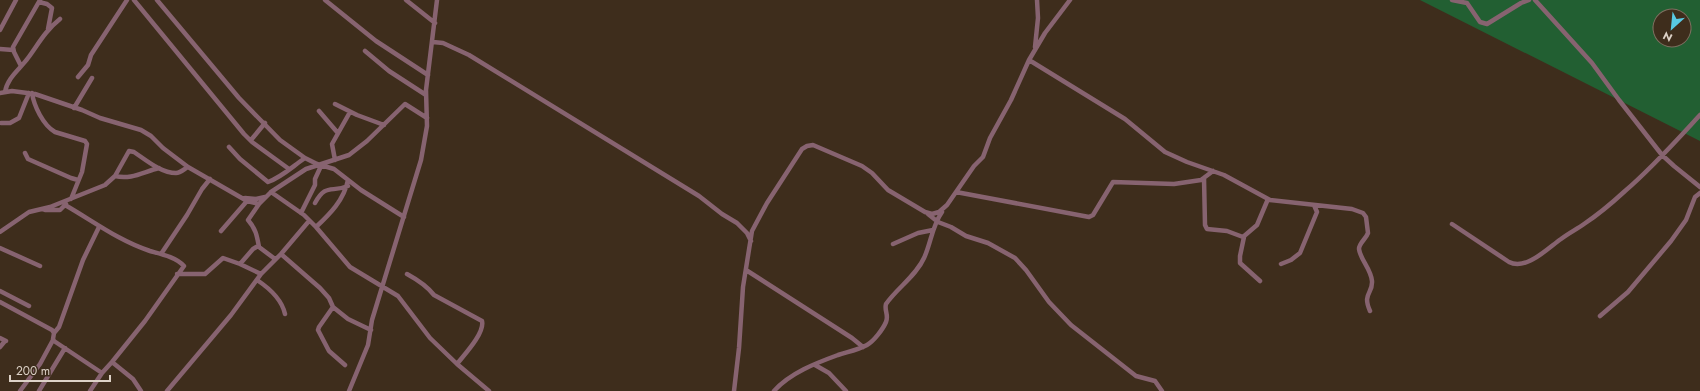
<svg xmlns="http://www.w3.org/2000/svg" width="1700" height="391" font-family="Jost,sans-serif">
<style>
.green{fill:#225f32;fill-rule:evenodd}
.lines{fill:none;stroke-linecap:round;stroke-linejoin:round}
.minor{stroke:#876370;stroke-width:4.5}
</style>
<rect width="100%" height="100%" fill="#3e2d1c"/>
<!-- green -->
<path class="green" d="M1420 0H1700V141ZM1660 16H1684V40H1660Z"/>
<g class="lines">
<!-- minor -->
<path class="minor" d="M134 0 244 134 252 142 289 169
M157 0 239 98 280 140 305 158 317 164 334 169 361 190 404 217
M325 0 376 41 428 75
M406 0 435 23
M1452 0 1467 3 1480 22 1487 24 1521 3 1529 0
M1535 0 1592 63 1619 100 1662 155 1674 166 1700 187
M39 2 47 4 52 8 48 29
M0 30 16 0
M433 42 443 43 469 55 699 196 722 214 737 223 747 233 751 241
M1035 47 1038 18 1037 0
M0 49 13 50
M365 51 389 71 426 95
M1029 60 1125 119 1165 152 1187 162 1224 175 1270 200 1352 209 1363 213 1366 217 1368 233C1366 239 1359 243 1359 249 1360 259 1371 269 1372 281 1373 294 1362 293 1370 311
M21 66 14 52 13 47 40 0
M78 77 88 65 91 55 127 0
M5 92C7 78 20 69 28 58 39 43 45 31 60 19
M0 93 12 91 35 94 82 110 100 118 141 130 151 136 163 148 188 167 247 201 259 204 271 192 304 215 316 227 350 267 398 296 430 338 457 364 489 391
M32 93C34 106 43 125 55 132L85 141 87 144 82 172 71 199
M335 104 357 115 384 125
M74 108 92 78
M319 111 337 132
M1 123H10L19 118 29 93
M251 140 265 123
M229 147 240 159 268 182C282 177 293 166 305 158
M25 153 28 159 71 178 78 180
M335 160 332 144 350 112
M115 176C131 180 143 172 159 168
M1204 178 1205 225 1207 229 1227 231 1243 237 1257 225 1268 199
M271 192 306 169 349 155 367 141 405 104 427 118
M956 192 1089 217 1093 215 1113 182 1174 184 1201 180 1213 171
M245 198 256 199 265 197
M315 203C326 183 331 193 348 186
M259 204 248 220C256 229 257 236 259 247L275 259
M65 205C93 221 119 241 150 251 161 254 176 257 184 266L145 321 112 362 102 373 90 391
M45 210H60L66 204
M301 213 315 185V179L321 166
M928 214 938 222 951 227 966 236 988 243 1015 258 1026 270 1049 302 1071 325 1136 376 1155 381 1162 391
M1452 224 1509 262C1526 271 1548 248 1561 239 1569 233 1577 229 1584 224 1599 214 1612 203 1625 191 1652 168 1676 141 1700 115
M316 227C330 214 344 200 348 180
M221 231 247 201
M0 232 29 212 50 207 105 185 115 176 129 151 134 152C146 160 161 173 176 173 181 173 184 169 188 167
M1244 237 1240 256V263L1260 281
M893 244 918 233 933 230
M0 248 40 266
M161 254 187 215 202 189 210 179
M281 254 320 288 329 298 333 307 348 319 371 330
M240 264 261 274
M1281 264 1291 260 1300 253 1317 212 1314 205
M746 270 852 338 863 347
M177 274H205L223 258 240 264 253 249 258 246
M407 274C418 280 427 286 434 295L482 321C485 333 464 355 457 364
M257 280C269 288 282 300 285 314
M0 291 29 306
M0 302 52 330 54 333 53 339 54 341 102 373
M333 307 319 327 318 330 329 351 345 365
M1600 316 1628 292 1671 241 1686 220 1695 197 1700 193
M54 333 59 327 83 260 99 227
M0 338 6 341H5L0 347
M112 362 133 379 141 391
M815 365 829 373 846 391
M20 391 40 364 53 340
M39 391 65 348
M167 391 231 315 261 274 281 254 309 221
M349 391 368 345 372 320 421 160 427 126 426 90 437 0
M734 391 739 348 743 287 752 231 767 203 802 149 807 146 813 145 862 166 872 173 888 190 925 212 932 214 939 212 947 205 974 166 983 157 990 138 1011 100 1029 60 1045 33 1070 0
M774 391C790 373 816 363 838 355 847 352 858 350 867 345 874 341 883 329 886 322 889 315 884 310 886 304 897 288 916 276 924 258 931 243 932 226 942 212"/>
</g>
<!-- north arrow -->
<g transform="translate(1672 28) rotate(207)"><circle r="19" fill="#3e2d1c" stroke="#7e6f60"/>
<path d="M0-3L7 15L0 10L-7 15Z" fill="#58c9e3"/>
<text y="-6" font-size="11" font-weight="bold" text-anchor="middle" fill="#ddd2c7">N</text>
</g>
<!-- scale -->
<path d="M10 375v6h100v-6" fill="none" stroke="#ddd2c7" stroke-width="2"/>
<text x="16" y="375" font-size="12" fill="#ddd2c7" stroke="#3e2d1c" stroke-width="3" paint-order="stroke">200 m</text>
</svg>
